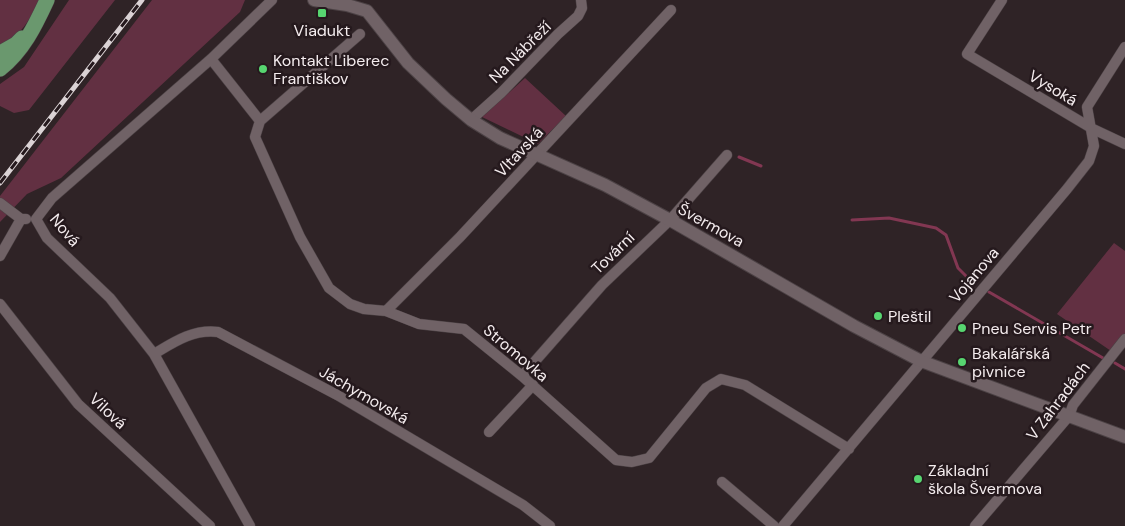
<svg xmlns="http://www.w3.org/2000/svg" width="1125" height="526" font-family="'DM Sans',sans-serif">
<style>
.green{fill:#623042}
.lines{fill:none;stroke-linecap:round;stroke-linejoin:round}
.stream{stroke:#823752;stroke-width:3}
.minor-casing{stroke:#4c4245;stroke-width:11}
.tertiary-casing{stroke:#4c4245;stroke-width:14}
.trunk-casing{stroke:#4c4245;stroke-width:16}
.minor{stroke:#706266;stroke-width:10}
.tertiary{stroke:#706266;stroke-width:12}
.trunk{stroke:#6a986e;stroke-width:15}
.rail-casing{stroke:#dbd3d5;stroke-width:5}
.rail{stroke:#25191d;stroke-width:3;stroke-dasharray:9;stroke-linecap:butt}
.poi-dot{fill:#57d570;stroke:#25191d;stroke-width:2}
.labels{text-anchor:middle;dominant-baseline:central;stroke-width:5;stroke-linejoin:round;paint-order:stroke}
.poi-label{font-size:16px;fill:#f4ecee;stroke:#25191d;text-anchor:start}
.street-label{font-size:16px;fill:#f4ecee;stroke:#25191d}
</style>
<rect width="100%" height="100%" fill="#2f2326"/>
<!-- green -->
<path class="green" d="M0 0H40C29 21 21 35 0 47Z
M69 0H115L29 110 14 113 0 106V84L24 67Z
M152 0H245L240 12 61 178 27 194 0 222V196Z
M525 78 566 116 538 144 482 117Z
M1114 243 1125 251V334L1111 351 1057 314Z"/>
<g class="lines">
<!-- stream -->
<path class="stream" d="M739 157 761 166
M852 220 889 218 936 228 946 235 958 268 974 284
M989 292 1103 358
M1115 363 1125 369"/>
<!-- minor casing -->
<g class="minor-casing">
<path id="minor" d="M1002 0 967 54 1093 129 1125 144
M211 59 260 121
M471 120 501 93 558 34 578 16 582 8 581 0
M260 121 255 137 300 237 329 288 350 304 364 309 386 311 419 324 464 329 522 376 616 460 632 462 649 458 706 388 721 379 745 385 849 449
M260 121 360 34
M0 203 21 219H26
M0 256 21 219
M0 304 78 404 210 526
M386 311 460 237 671 10
M154 354C174 342 193 329 218 332L339 396 523 505 550 526
M522 376 602 285 670 220 727 155
M489 432 533 385
M722 482 774 526
M250 526 154 354 110 298 47 238 36 219 52 198 211 59 272 0
M783 526 1067 189 1089 161 1094 146 1087 107 1125 47
M975 526 1069 416 1073 405 1125 339"/>
</g>
<!-- tertiary casing -->
<g class="tertiary-casing">
<path id="tertiary" d="M314 0 347 5 367 11 408 63 446 99 471 120 500 138 605 185 670 220 854 326 921 361 1125 437"/>
</g>
<!-- trunk casing -->
<g class="trunk-casing">
<path id="trunk" d="M0 53 16 44 22 38
M0 69C23 51 35 26 47 0"/>
</g>
<!-- minor -->
<use href="#minor" class="minor"/>
<!-- tertiary -->
<use href="#tertiary" class="tertiary"/>
<!-- trunk -->
<use href="#trunk" class="trunk"/>
<!-- rail casing -->
<g class="rail-casing">
<path id="rail" d="M0 183 142 0"/>
</g>
<!-- rail -->
<use href="#rail" class="rail"/>
</g>
<!-- markers -->
<g class="poi-dot">
<rect x="317" y="8" width="10" height="10" rx="2.5"/>
<circle cx="263" cy="69" r="5"/>
<circle cx="878" cy="316" r="5"/>
<circle cx="962" cy="328" r="5"/>
<circle cx="962" cy="362" r="5"/>
<circle cx="918" cy="479" r="5"/>
</g>
<g class="labels">
<!-- poi labels -->
<g class="poi-label">
<text x="322" y="30" text-anchor="middle">Viadukt</text>
<text x="273" y="60">Kontakt Liberec<tspan x="273" dy="18">Františkov</tspan></text>
<text x="888" y="316">Pleštil</text>
<text x="972" y="328">Pneu Servis Petr</text>
<text x="972" y="353">Bakalářská<tspan x="972" dy="18">pivnice</tspan></text>
<text x="928" y="470">Základní<tspan x="928" dy="18">škola Švermova</tspan></text>
</g>
<!-- street labels -->
<g class="street-label">
<text transform="translate(520 52) rotate(-45)">Na Nábřeží</text>
<text transform="translate(1053 88) rotate(31)">Vysoká</text>
<text transform="translate(519 152) rotate(-47)">Vltavská</text>
<text transform="translate(711 225) rotate(29)">Švermova</text>
<text transform="translate(65 230) rotate(50)">Nová</text>
<text transform="translate(613 253) rotate(-44)">Tovární</text>
<text transform="translate(974 275) rotate(-50)">Vojanova</text>
<text transform="translate(516 353) rotate(40)">Stromovka</text>
<text transform="translate(364 395) rotate(30)">Jáchymovská</text>
<text transform="translate(1058 401) rotate(-53)">V Zahradách</text>
<text transform="translate(108 411) rotate(43)">Vilová</text>
</g>
</g>
</svg>
